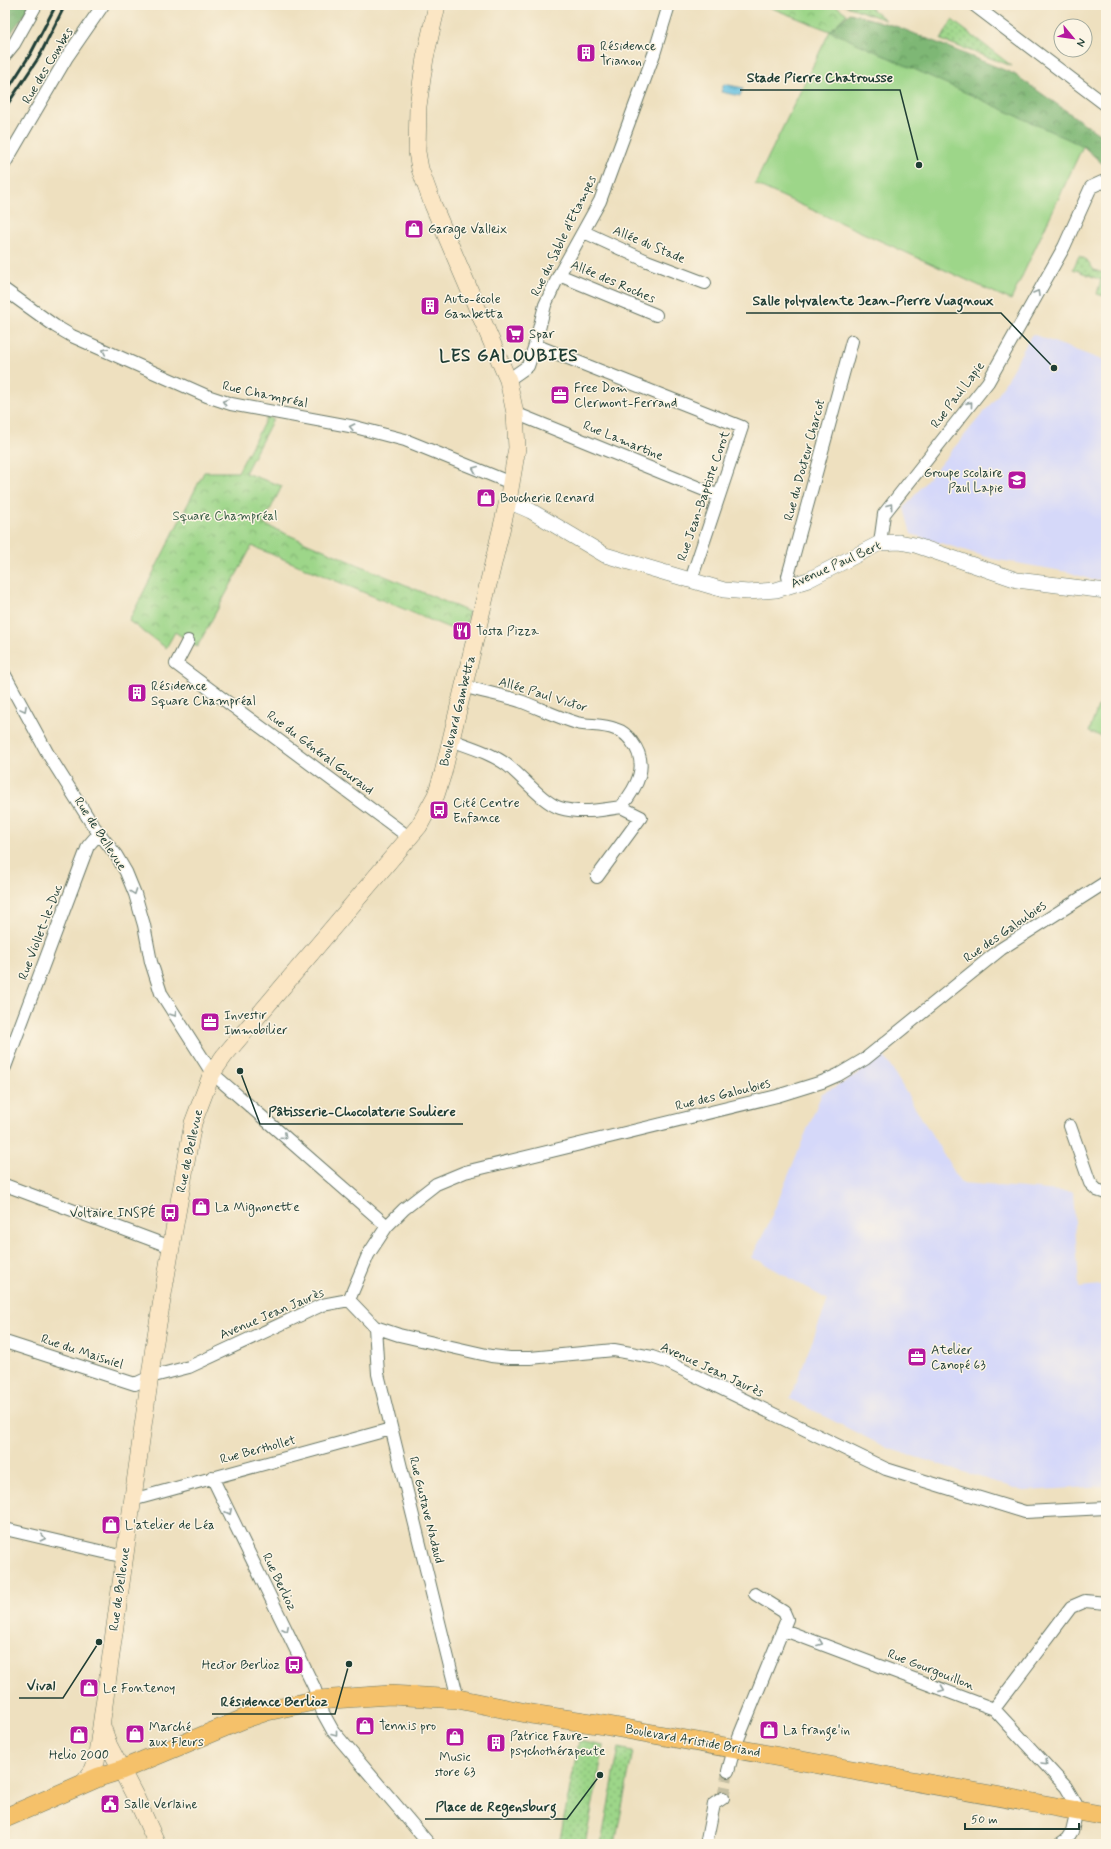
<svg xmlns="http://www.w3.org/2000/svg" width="1111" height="1849" font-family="Mynerve,sans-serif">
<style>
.built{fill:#d5d8f9}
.grass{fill:url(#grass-dots);stroke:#5e8a5e}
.forest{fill:url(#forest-crowns);stroke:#4e7a54}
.park{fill:url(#park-crowns);stroke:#5e8a5e}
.pitch{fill:#9dd689;stroke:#5e8a5e}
.water{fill:url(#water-ripples);stroke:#417e8a}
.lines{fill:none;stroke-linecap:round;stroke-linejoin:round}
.minor-tunnel{stroke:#c5bfa3;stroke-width:12;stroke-dasharray:12 6;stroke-linecap:butt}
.minor-casing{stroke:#677665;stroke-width:14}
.tertiary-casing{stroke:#677665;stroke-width:16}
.secondary-casing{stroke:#677665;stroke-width:18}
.primary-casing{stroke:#677665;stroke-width:20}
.minor{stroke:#fff;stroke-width:12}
.tertiary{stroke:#fff;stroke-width:15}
.secondary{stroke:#fbe6c4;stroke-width:17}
.primary{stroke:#f5c16b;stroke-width:19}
.rail{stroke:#1f3d34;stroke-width:3}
.oneway{stroke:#8f9e9a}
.labels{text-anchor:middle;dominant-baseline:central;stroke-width:3;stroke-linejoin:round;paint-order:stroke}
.poi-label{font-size:13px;fill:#1f3d34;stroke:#fcf5e5;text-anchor:start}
.street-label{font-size:13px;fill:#1f3d34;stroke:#fcf5e5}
.park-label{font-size:13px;fill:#385c45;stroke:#fcf5e5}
.district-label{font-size:17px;font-weight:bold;letter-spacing:1px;fill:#1f3d34;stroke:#fcf5e5}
.leader{fill:none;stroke:#1f3d34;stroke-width:1.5}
.callout-dot{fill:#1f3d34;stroke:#fcf5e5;stroke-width:1.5}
.callout-label{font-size:14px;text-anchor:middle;font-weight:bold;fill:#1f3d34;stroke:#fcf5e5;stroke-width:3;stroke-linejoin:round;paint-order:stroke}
</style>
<defs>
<pattern id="grass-dots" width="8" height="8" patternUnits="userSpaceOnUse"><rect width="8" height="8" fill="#9dd689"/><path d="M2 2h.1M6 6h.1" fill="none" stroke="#7faf71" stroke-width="1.8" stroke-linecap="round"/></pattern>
<pattern id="forest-crowns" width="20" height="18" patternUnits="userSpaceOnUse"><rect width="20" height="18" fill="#7eb775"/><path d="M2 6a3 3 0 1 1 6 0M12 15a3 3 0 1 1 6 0" fill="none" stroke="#679661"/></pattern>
<pattern id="park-crowns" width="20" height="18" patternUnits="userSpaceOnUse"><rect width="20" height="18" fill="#9dd689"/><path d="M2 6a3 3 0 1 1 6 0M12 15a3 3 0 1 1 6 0" fill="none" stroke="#7faf71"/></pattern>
<pattern id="water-ripples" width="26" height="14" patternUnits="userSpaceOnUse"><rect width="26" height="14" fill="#63c0e1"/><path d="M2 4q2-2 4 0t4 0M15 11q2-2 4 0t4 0" fill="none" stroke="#519db7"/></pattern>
</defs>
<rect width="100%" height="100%" fill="#fcf5e5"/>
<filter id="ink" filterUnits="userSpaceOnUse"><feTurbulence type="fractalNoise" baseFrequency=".025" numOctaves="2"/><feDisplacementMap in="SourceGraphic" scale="8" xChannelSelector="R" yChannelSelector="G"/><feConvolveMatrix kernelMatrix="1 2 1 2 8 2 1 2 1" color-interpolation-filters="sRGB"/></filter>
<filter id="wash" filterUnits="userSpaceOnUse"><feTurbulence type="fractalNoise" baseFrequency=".012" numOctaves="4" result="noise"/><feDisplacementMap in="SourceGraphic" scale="16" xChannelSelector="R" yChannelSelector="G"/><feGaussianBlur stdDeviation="0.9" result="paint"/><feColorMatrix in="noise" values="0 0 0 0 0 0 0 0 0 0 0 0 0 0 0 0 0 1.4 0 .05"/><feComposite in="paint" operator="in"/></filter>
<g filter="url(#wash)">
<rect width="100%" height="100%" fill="#eee0bf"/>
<!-- built -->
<path class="built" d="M1032 334 1102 360 1106 352V579L1092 580 1068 572 993 559 911 534 904 508 998 395Z
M884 1056 961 1183 1073 1192 1079 1287 1102 1285 1106 1329V1371L1102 1372 1106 1447V1486L1024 1491 887 1448 790 1399 828 1300 760 1261 751 1258 768 1225 822 1093 843 1083Z"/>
<!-- grass -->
<path class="grass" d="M844 5H867L886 20Z
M952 20 1012 66 941 40Z
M1079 256 1087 260 1094 270 1106 274V297L1097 294 1101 280 1073 269Z
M579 1741 604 1746 585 1844H559Z
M619 1748 633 1751 615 1844H601Z"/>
<!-- forest -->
<path class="forest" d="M5 5H29L27 11 5 41Z
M850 13 898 27 1014 74 1106 139V167L1083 146 830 31Z"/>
<!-- park -->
<path class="park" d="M764 5H835L847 14 830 31Z
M267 417 273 419 245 473 282 486 263 524 469 612 464 634 252 546 197 647 175 632 166 648 129 621 204 472H238Z"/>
<!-- pitch -->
<path class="pitch" d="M830 31 1083 146 1011 300 755 184Z
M1106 685V738L1089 732Z"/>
<!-- water -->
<path class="water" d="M724 84 743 88 740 96 721 92Z"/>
</g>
<g filter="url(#ink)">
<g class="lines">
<!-- minor-tunnel -->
<path class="minor-tunnel" d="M723 1798 728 1771"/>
<!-- minor casing -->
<g class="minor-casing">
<path id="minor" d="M974 5 1106 105
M5 55 14 44 36 5
M5 163 67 57 103 5
M584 232 647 261 705 283
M559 275 656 315
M5 290 55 326 72 336 207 396 231 404 355 427 405 440 511 483
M535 345 742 427 691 580
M508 380 528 366 535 345 545 305 559 275 600 201 654 54 669 5
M515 413 719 496
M880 543 884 514 988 382 1064 247 1091 187 1102 182 1106 183
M790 586 788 576 852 341
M188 641 176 664 410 838
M5 675 48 754 92 824 116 855 126 872 135 894 144 925 151 962 161 993 212 1073 387 1226
M451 740C470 747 491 753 507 765 522 776 543 803 560 808 580 814 602 810 621 807 637 787 650 765 632 742 628 736 622 731 615 729 603 724 589 726 577 723 557 717 539 708 520 701 502 695 482 692 464 686
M597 877 641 817 621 807
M5 1067 88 846 94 839 101 835
M1070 1126 1090 1183 1097 1190 1106 1193
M5 1185 171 1247
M349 1300 368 1255 387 1226 404 1209 436 1184 465 1172 777 1096 822 1082 838 1075 865 1059 1001 949 1106 882
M375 1327 378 1374 458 1699
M5 1342 135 1384 150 1377 189 1367 322 1305 349 1300 375 1327 399 1335 491 1356 510 1358H530L614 1350 652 1357 669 1363 886 1469 1025 1512 1106 1508
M212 1477 314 1687 323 1713 333 1731 429 1844
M132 1500 391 1429
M5 1529 125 1557
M784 1630 994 1709 1066 1787 1076 1804 1077 1810 1072 1831 1067 1839 1060 1844
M994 1709 1071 1607 1085 1601 1106 1603
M728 1771 734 1749 787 1619 784 1612 755 1594
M706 1844 714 1804 723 1798"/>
</g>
<!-- tertiary casing -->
<g class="tertiary-casing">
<path id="tertiary" d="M508 501 531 511 605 555 724 590 748 592 776 590 808 580 880 543 899 542 915 545 1017 580 1106 591"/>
</g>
<!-- secondary casing -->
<g class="secondary-casing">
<path id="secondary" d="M102 1726 109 1746 136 1798 157 1844
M82 1785 93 1770 96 1762 154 1347 174 1230 193 1123 212 1073 224 1056 419 826 436 795 443 773 508 501 517 448 515 413 508 380 433 205 420 169 417 152 418 106 425 58 437 5"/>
</g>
<!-- primary casing -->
<g class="primary-casing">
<path id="primary" d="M5 1818 99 1777 121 1770 246 1718 267 1711 318 1700 390 1695 458 1699 531 1714 598 1724 1106 1816"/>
</g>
<!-- minor -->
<use href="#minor" class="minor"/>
<!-- tertiary -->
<use href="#tertiary" class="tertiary"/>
<!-- secondary -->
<use href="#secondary" class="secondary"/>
<!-- primary -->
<use href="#primary" class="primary"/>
<!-- rail -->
<path class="rail" d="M5 94 31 53 56 5
M5 108 39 57 65 5"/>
</g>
<!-- one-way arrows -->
<defs><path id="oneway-chevron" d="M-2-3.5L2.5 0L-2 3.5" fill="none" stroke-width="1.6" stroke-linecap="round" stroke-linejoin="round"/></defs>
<g class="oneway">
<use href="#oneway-chevron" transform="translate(1037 293) rotate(-60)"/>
<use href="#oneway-chevron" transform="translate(105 351) rotate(-156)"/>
<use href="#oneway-chevron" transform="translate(225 402) rotate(-163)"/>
<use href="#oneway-chevron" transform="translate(970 404) rotate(-51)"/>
<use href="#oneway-chevron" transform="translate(352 427) rotate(-168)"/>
<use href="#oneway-chevron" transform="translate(475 469) rotate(-157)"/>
<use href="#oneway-chevron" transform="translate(890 506) rotate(-54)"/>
<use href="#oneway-chevron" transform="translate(24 709) rotate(62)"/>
<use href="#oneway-chevron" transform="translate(134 892) rotate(70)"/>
<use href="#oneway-chevron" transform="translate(174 1014) rotate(58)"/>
<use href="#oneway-chevron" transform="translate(284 1136) rotate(41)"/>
<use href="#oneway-chevron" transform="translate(229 1512) rotate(64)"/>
<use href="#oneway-chevron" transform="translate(43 1538) rotate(13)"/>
<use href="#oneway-chevron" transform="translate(286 1629) rotate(64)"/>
<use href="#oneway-chevron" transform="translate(820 1643) rotate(21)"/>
<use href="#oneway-chevron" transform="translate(942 1689) rotate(21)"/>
<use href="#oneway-chevron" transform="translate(335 1734) rotate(52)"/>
<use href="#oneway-chevron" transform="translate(1045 1763) rotate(47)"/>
</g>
</g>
<!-- icons -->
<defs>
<g id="building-square" transform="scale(1)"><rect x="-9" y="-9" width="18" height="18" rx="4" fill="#b5179e" stroke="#fcf5e5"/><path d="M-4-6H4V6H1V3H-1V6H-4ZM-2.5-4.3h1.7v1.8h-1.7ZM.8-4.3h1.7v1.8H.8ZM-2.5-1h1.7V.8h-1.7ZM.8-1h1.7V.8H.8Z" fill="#fff"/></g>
<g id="shop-square" transform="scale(1)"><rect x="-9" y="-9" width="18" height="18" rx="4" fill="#b5179e" stroke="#fcf5e5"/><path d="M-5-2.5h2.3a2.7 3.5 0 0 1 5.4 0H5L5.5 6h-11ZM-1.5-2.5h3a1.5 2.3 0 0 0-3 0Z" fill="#fff"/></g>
<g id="supermarket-square" transform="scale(1)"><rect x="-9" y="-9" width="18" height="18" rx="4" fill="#b5179e" stroke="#fcf5e5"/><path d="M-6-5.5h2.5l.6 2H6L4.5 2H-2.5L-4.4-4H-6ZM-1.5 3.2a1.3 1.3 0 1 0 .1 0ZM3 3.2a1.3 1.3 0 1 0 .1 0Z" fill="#fff"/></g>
<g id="office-square" transform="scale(1)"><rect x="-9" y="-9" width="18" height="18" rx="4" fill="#b5179e" stroke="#fcf5e5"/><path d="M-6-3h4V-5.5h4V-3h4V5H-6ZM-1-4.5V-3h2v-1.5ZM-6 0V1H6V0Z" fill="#fff"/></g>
<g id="school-square" transform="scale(1)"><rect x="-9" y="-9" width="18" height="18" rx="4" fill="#b5179e" stroke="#fcf5e5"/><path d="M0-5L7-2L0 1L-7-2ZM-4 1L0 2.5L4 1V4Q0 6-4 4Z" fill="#fff"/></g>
<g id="restaurant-square" transform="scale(1)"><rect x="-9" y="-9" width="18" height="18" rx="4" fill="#b5179e" stroke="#fcf5e5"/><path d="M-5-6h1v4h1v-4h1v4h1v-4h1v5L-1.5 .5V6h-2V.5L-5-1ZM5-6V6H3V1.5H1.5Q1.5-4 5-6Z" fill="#fff"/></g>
<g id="bus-square" transform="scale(1)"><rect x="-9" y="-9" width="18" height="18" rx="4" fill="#b5179e" stroke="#fcf5e5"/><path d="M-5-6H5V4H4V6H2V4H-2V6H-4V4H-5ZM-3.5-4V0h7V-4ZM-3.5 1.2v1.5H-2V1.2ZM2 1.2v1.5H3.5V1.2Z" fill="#fff"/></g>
<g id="civic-square" transform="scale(1)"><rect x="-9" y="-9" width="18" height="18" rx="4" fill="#b5179e" stroke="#fcf5e5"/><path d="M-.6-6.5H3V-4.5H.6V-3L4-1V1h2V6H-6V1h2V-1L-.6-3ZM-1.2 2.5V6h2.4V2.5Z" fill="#fff"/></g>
</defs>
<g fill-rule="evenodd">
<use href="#building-square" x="586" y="53"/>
<use href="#shop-square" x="414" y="229"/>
<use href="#building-square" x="430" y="306"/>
<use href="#supermarket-square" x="515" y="334"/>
<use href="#office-square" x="560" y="395"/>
<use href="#school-square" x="1017" y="480"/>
<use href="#shop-square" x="486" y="498"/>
<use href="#restaurant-square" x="462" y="631"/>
<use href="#building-square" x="137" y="693"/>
<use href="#bus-square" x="439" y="810"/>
<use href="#office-square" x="210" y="1022"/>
<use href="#shop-square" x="201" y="1207"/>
<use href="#bus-square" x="170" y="1213"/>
<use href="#office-square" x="917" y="1357"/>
<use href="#shop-square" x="111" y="1525"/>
<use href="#bus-square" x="294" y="1665"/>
<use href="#shop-square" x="89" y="1688"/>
<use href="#shop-square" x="365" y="1726"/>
<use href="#shop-square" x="769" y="1730"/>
<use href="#shop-square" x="135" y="1734"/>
<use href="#shop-square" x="79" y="1735"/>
<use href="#shop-square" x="455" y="1737"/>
<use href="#building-square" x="496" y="1743"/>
<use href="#civic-square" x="110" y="1804"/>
</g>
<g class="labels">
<!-- poi labels -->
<g class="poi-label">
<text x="600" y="46">Résidence<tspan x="600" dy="15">Trianon</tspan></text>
<text x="428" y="229">Garage Valleix</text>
<text x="444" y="299">Auto-école<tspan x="444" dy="15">Gambetta</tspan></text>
<text x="529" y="334">Spar</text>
<text x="574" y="388">Free Dom<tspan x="574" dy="15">Clermont-Ferrand</tspan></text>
<text x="1003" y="473" text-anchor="end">Groupe scolaire<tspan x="1003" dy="15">Paul Lapie</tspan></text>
<text x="500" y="498">Boucherie Renard</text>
<text x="476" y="631">Tosta Pizza</text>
<text x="151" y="686">Résidence<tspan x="151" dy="15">Square Champréal</tspan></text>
<text x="453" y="803">Cité Centre<tspan x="453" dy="15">Enfance</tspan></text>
<text x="224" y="1015">Investir<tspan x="224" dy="15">Immobilier</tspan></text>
<text x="215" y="1207">La Mignonette</text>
<text x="156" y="1213" text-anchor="end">Voltaire INSPÉ</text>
<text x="931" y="1350">Atelier<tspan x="931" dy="15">Canopé 63</tspan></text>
<text x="125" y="1525">L'atelier de Léa</text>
<text x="280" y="1665" text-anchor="end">Hector Berlioz</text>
<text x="103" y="1688">Le Fontenoy</text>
<text x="379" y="1726">Tennis pro</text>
<text x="149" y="1727">Marché<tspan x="149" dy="15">aux Fleurs</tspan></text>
<text x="783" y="1730">La frange'in</text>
<text x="510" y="1736">Patrice Faure-<tspan x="510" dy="15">psychothérapeute</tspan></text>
<text x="79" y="1755" text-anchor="middle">Helio 2000</text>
<text x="455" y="1757" text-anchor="middle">Music<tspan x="455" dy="15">store 63</tspan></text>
<text x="124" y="1804">Salle Verlaine</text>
</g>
<!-- street labels -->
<g class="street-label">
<text transform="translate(48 66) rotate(-59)">Rue des Combes</text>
<text transform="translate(564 236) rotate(-64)">Rue du Sable d'Etampes</text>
<text transform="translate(649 245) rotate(23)">Allée du Stade</text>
<text transform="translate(613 282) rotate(23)">Allée des Roches</text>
<text transform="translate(265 395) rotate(12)">Rue Champréal</text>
<text transform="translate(958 395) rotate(-53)">Rue Paul Lapie</text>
<text transform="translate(623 441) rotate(22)">Rue Lamartine</text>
<text transform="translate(805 460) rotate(-75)">Rue du Docteur Charcot</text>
<text transform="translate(704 496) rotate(-71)">Rue Jean-Baptiste Corot</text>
<text transform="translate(836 565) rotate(-24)">Avenue Paul Bert</text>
<text transform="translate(543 695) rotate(17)">Allée Paul Victor</text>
<text transform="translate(458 711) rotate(-76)">Boulevard Gambetta</text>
<text transform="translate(320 753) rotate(37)">Rue du Général Gouraud</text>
<text transform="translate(100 834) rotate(57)">Rue de Bellevue</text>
<text transform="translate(41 932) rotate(-69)">Rue Viollet-le-Duc</text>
<text transform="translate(1005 932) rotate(-35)">Rue des Galoubies</text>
<text transform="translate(723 1095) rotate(-14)">Rue des Galoubies</text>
<text transform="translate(190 1151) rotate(-78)">Rue de Bellevue</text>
<text transform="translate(272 1314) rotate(-23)">Avenue Jean Jaurès</text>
<text transform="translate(82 1352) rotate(18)">Rue du Maisniel</text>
<text transform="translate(712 1370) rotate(25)">Avenue Jean Jaurès</text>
<text transform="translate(258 1450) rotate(-15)">Rue Berthollet</text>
<text transform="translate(426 1510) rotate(76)">Rue Gustave Nadaud</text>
<text transform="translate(279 1582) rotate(64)">Rue Berlioz</text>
<text transform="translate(120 1589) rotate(-82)">Rue de Bellevue</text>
<text transform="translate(931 1670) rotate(21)">Rue Gourgouillon</text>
<text transform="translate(693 1741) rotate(10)">Boulevard Aristide Briand</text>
</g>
<!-- park labels -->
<g class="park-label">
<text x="225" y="516">Square Champréal</text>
</g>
<!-- district labels -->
<g class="district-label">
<text x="509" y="356">LES GALOUBIES</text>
</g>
</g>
<!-- callouts -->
<path class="leader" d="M919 165L900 90H740M1054 368L1001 313H746M240 1071L260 1124H463M99 1642L63 1698H19M349 1664L335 1714H212M600 1775L567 1819H425"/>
<g class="callout-dot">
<circle cx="919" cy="165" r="4"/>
<circle cx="1054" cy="368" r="4"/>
<circle cx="240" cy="1071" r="4"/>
<circle cx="99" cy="1642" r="4"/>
<circle cx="349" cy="1664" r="4"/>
<circle cx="600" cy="1775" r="4"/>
</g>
<g class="callout-label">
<text x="820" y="82">Stade Pierre Chatrousse</text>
<text x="873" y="305">Salle polyvalente Jean-Pierre Vuagnoux</text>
<text x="362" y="1116">Pâtisserie-Chocolaterie Souliere</text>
<text x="41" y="1690">Vival</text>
<text x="274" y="1706">Résidence Berlioz</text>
<text x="496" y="1811">Place de Regensburg</text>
</g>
<!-- margin -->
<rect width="1111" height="1849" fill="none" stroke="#fcf5e5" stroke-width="20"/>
<!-- north arrow -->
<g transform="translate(1073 38) rotate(119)"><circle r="19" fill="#fcf5e5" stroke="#a4ab9e"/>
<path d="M0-3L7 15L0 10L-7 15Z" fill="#b5179e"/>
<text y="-6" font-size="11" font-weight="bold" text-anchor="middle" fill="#1f3d34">N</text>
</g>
<!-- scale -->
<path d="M965 1823v6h114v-6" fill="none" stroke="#1f3d34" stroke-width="2"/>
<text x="971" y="1823" font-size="12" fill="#1f3d34" stroke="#fcf5e5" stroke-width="3" paint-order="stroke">50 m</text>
</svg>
